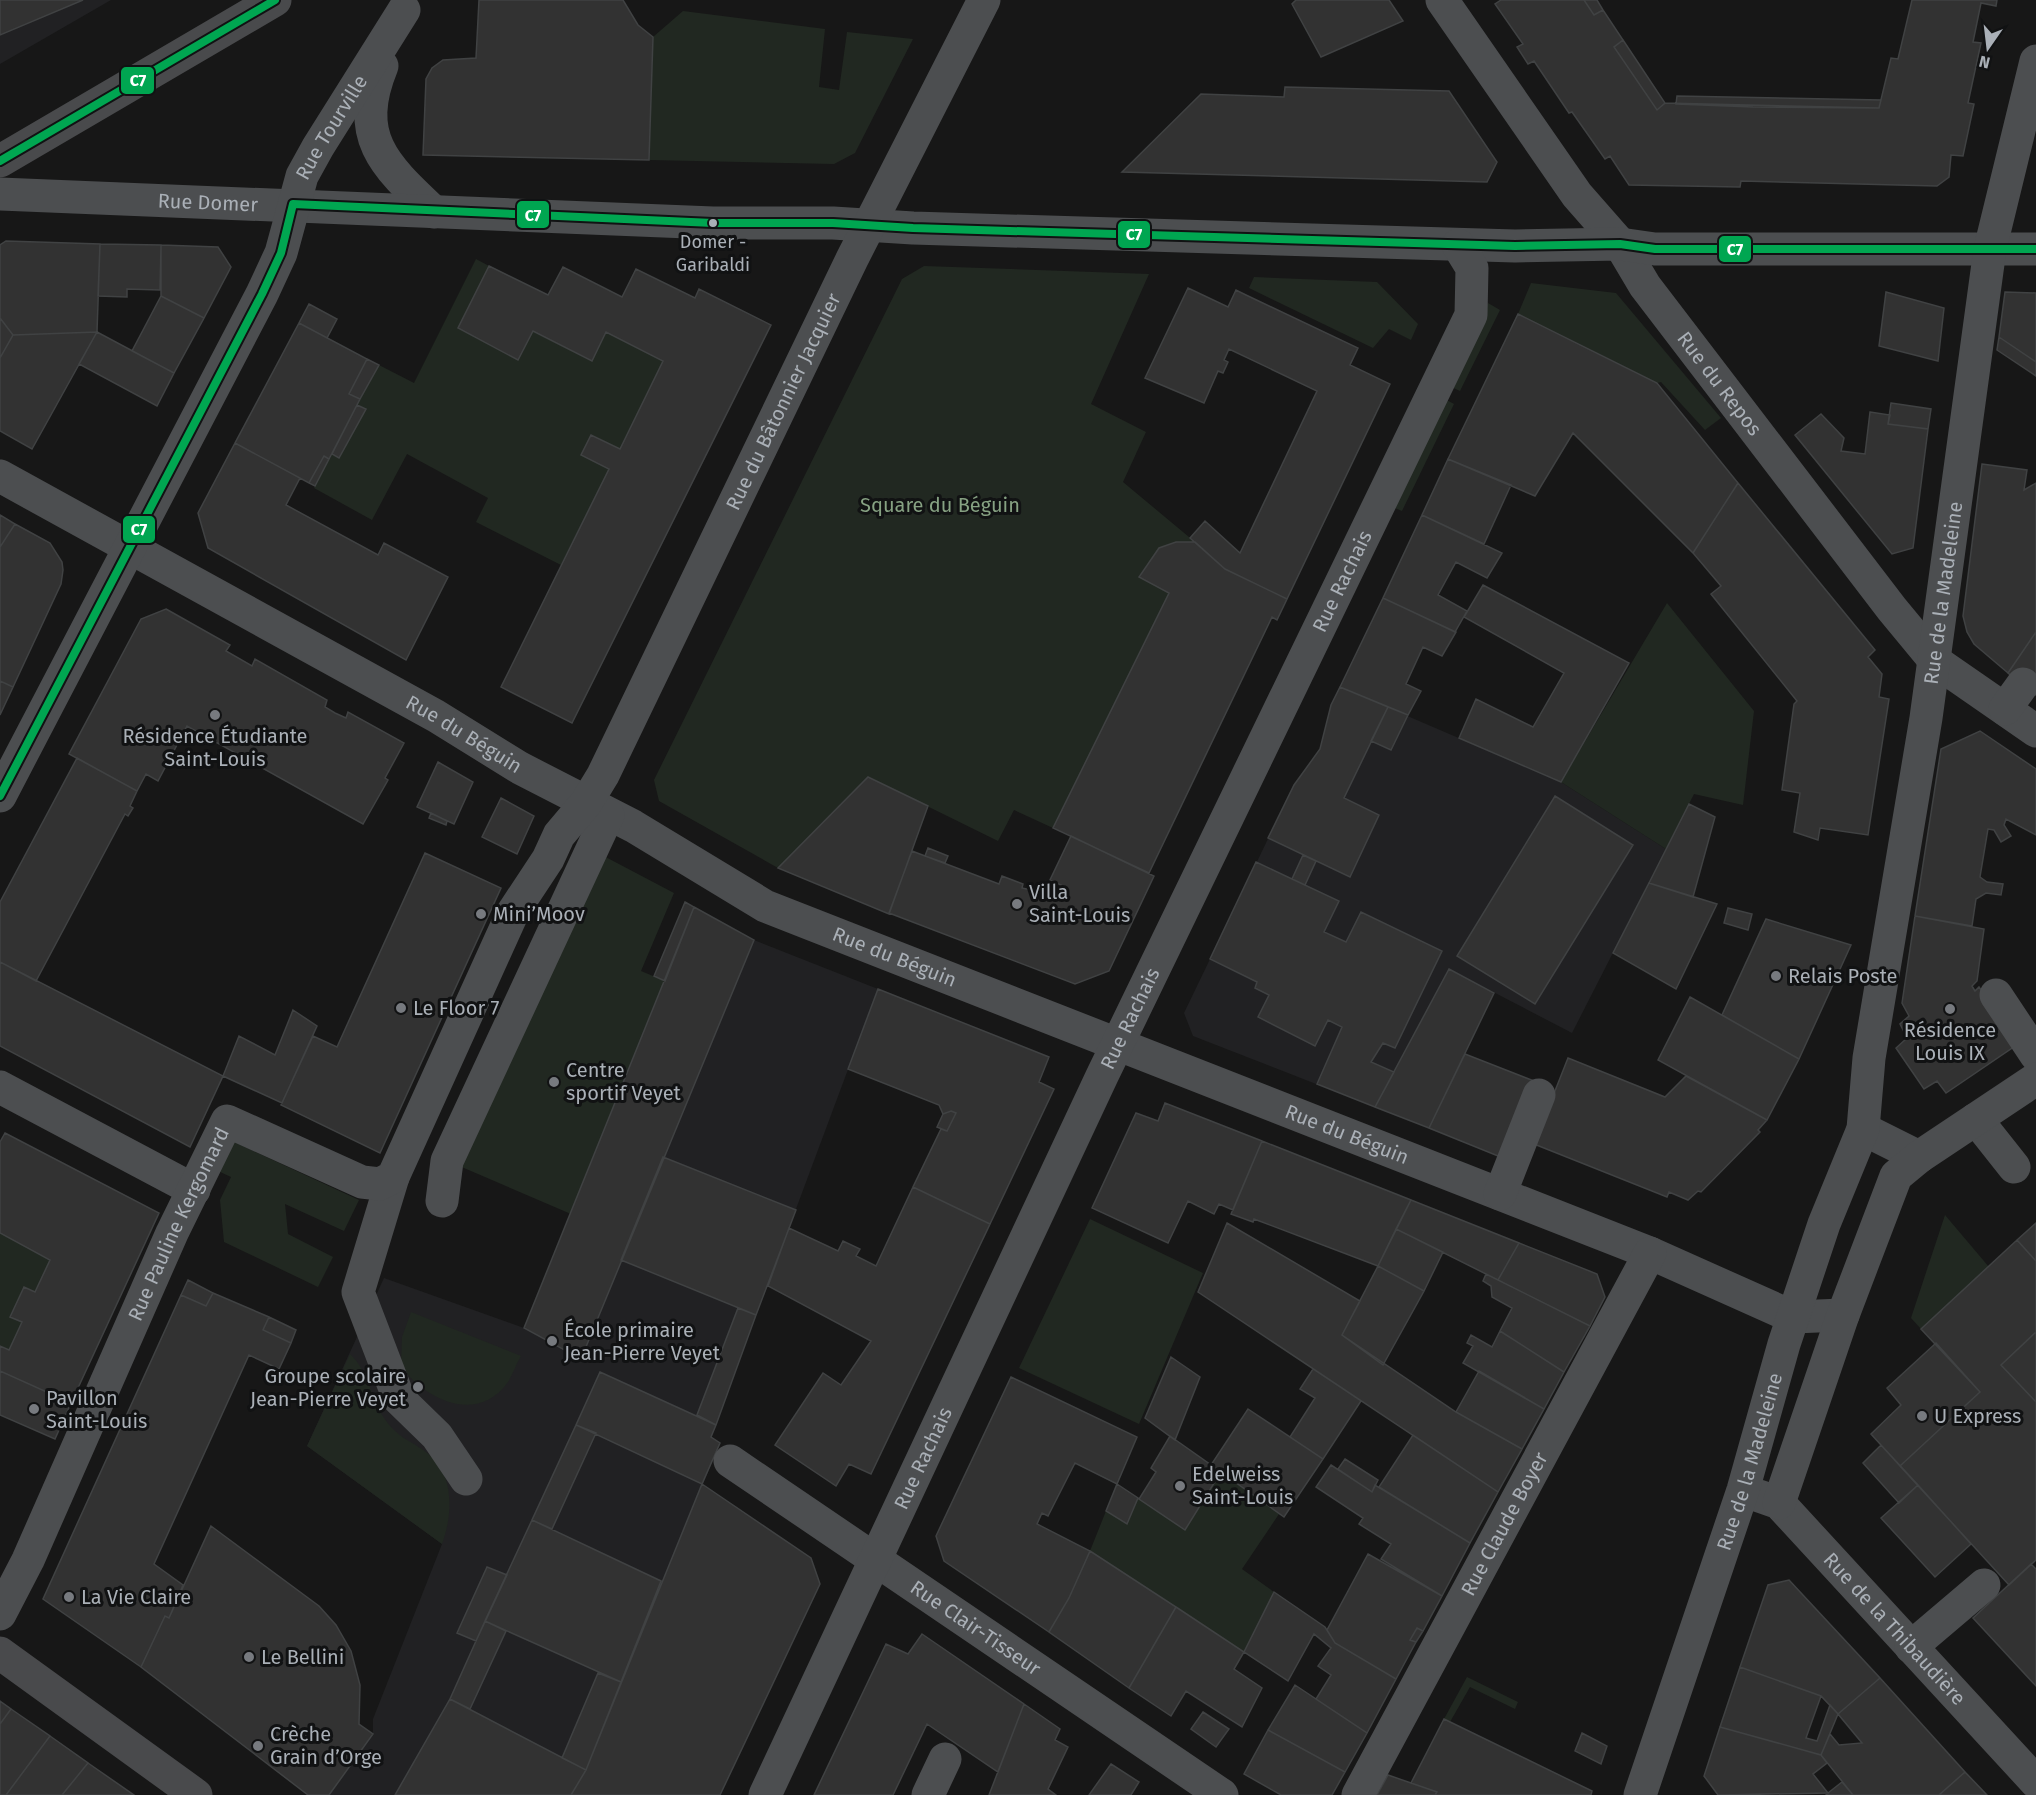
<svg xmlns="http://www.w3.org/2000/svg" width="2036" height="1795" font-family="'Fira Sans',sans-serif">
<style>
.built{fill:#212123}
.green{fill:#212821}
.building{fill:#323232;stroke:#404243;stroke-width:1.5}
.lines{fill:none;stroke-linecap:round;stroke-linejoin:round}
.minor{stroke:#4c4e50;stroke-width:33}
.major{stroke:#494a4c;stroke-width:33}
.bus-1-casing{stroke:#111213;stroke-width:12}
.bus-1{stroke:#00a651;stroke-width:8}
.bus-dot{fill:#aab0b7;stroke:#111213;stroke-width:2}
.poi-dot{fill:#777a7f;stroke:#111213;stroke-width:2}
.labels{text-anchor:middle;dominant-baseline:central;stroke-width:6;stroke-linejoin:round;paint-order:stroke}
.bus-label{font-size:18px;fill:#aab0b7;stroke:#111213}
.street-label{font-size:20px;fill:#aab0b7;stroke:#111213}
.park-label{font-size:20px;fill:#86a182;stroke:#111213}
.poi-label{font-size:20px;fill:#aab0b7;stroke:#111213;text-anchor:start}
.line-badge{stroke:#111213;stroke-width:2}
.badge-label{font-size:16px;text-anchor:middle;font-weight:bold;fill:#fff}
</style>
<rect width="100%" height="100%" fill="#171717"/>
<!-- built -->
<path class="built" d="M0 0H111L0 64Z
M1340 687 1561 782 1666 849 1572 1033 1449 969 1375 1107 1193 1036 1184 1013 1294 785 1320 749 1331 705Z
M694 907 754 940 878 989 711 1437 720 1443 586 1770 571 1795H329L373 1734V1719L442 1544 307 1446 384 1278 524 1328Z"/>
<!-- green -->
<path class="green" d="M683 11 825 29 819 87 839 90 847 32 913 39 855 153 834 164 649 160 653 37Z
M476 259 489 266 458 328 518 360 533 331 591 361 606 332 663 361 620 449 592 435 581 455 609 469 561 565 476 522 488 498 407 454 372 520 314 488 332 454 339 458 365 410 357 405 379 365 414 383Z
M924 266 1149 274 1091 404 1146 432 1123 482 1195 542C1161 541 1157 551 1139 576L1169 593 1053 828 1014 810 998 841 868 777 778 868 659 801 654 780 902 279Z
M1254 277 1377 282 1418 324 1411 340 1389 329 1373 348 1249 288Z
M1531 283 1616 293 1721 418 1705 430 1661 382 1657 383 1518 314Z
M1488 303 1500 310 1460 391 1449 386Z
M1443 398 1454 404 1402 511 1390 506Z
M1667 603 1754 711 1743 805 1694 794 1666 849 1561 782Z
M598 853 674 893 641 971 665 981 571 1214 457 1165Z
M232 1141 359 1200 344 1231 285 1204 288 1234 333 1257 318 1287 224 1242 220 1200 231 1177 218 1171Z
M1945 1215 1989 1267 1921 1329 1911 1318Z
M1090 1219 1203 1273 1139 1424 1019 1368Z
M0 1233 50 1260 35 1292 24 1287 10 1317 22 1322 9 1350 0 1346Z
M411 1312 521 1356C516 1364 513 1374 508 1382 478 1425 425 1400 401 1366L402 1337Z
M350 1354C368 1370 371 1398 384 1418 399 1439 407 1438 426 1452 455 1473 453 1514 442 1544L307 1446Z
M1221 1472 1279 1514 1242 1569 1274 1592 1244 1652 1090 1551 1106 1511 1127 1524 1138 1498 1185 1530Z
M1467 1677 1518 1702 1515 1709 1470 1687 1450 1722 1444 1719Z"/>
<!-- building -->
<path class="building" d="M0 0H83L0 35Z
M479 0H623L638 25 653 37 649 160 423 155 426 79 432 68 443 60 476 58Z
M1296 0H1389L1403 21 1321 57 1292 4Z
M1501 0H1584L1594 15 1603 10 1623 40 1614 47 1657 110 1665 103 1879 108 1891 58 1898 59 1912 0H1997L1996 6 1981 3 1973 42 1981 43 1968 103 1974 104 1963 156 1951 155 1949 177 1937 186 1741 181 1740 187 1629 185 1610 156 1605 159 1572 112 1569 113 1534 61 1528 64 1517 47 1523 44 1495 4Z
M1584 0H1597L1603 10 1594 15Z
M1623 40 1665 103 1657 110 1614 47Z
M1285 87 1449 91 1497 162 1487 182 1122 172 1201 94 1284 97Z
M1677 96 1881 100 1879 108 1753 107 1676 104Z
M6 241 100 244 97 332 13 335 0 318V245Z
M100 244 161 245 160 290 127 289V297L98 296Z
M161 245 218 247 231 267 204 318 161 296Z
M489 266 548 295 563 267 622 297 636 269 695 298 699 289 771 325 572 723 501 687 609 469 581 455 591 435 620 449 663 361 606 332 592 361 533 331 518 360 458 328Z
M1188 288 1228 307 1236 290 1246 295 1358 348 1350 365 1390 384 1287 599 1225 569 1190 538 1205 521 1240 553 1317 391 1229 349 1224 360 1228 362 1223 373 1218 371 1204 403 1145 378Z
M1886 292 1944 308 1938 361 1879 346Z
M2005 292 2036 293V362L1999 337Z
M161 296 204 318 174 373 132 351Z
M309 304 337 319 327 338 299 323Z
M1518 314 1657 383 1738 483 1693 553 1573 433 1535 496 1448 459Z
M0 318 13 335 0 358Z
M299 323 367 359 349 394 360 399 329 459 324 456 309 483 235 443Z
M97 332 174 373 157 406 79 364Z
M97 332 32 449 0 431V358L13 335Z
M1999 337 2036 362V376L1997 350Z
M367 359 379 365 360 399 349 394Z
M1891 403 1931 409 1928 429 1888 424Z
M357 405 366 409 339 458 332 454Z
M1870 412 1890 415 1888 424 1928 429 1913 548 1892 554 1795 435 1821 414 1844 438 1841 451 1865 454Z
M235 443 300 478 286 505 378 555 384 543 448 577 406 660 208 548 198 513Z
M324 456 329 459 315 486 309 483Z
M1448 459 1511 485 1484 544 1422 515Z
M1982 464 2027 470 2024 490 2036 483V632L2008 673 1974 644 1967 632 1963 616Z
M1738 483 1875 650 1868 657 1882 674 1879 697 1889 699 1868 835 1820 828 1818 840 1794 832 1800 793 1782 790 1794 704 1797 701 1711 594 1721 586 1693 553Z
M0 515 15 524 0 547Z
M1422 515 1502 553 1487 578 1456 562 1438 595 1467 611 1455 632 1383 598Z
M15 524 50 543 62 562 63 570 61 584 13 687 0 681V547Z
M1176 542H1195L1225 569 1287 599 1277 620 1272 617 1149 873 1053 828 1169 593 1139 577 1159 548Z
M1483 585 1629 663 1561 782 1459 738 1476 699 1533 727 1564 673 1464 617Z
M1383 598 1456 632 1442 656 1423 647 1406 684 1421 691 1408 715 1340 687Z
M166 609 230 645 226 651 252 666 255 659 327 700 325 707 335 713 346 718 348 712 404 743 385 778 388 780 363 824 187 726 158 781 146 774 137 791 69 754 141 619Z
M2036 632V695L2008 673Z
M0 681 13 687 0 715Z
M1340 687 1388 707 1344 798 1379 815 1350 877 1268 838 1294 785 1320 749 1331 705Z
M1388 707 1408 715 1391 750 1371 741Z
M1980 731 2036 769V835L2006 819 2004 825 2011 836 2001 842 1994 830 1988 829 1980 877 1987 882 2003 884 2001 895 1986 893 1976 899 1972 926 1915 916 1941 749Z
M77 758 137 791 130 806 133 808 128 816 125 814 36 981 0 962V902Z
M438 762 473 782 454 824 417 807Z
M868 777 928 806 889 914 778 868Z
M1555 796 1633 845 1535 1004 1457 956Z
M501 798 534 816 517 854 482 837Z
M1689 804 1715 817 1693 897 1649 883Z
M431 813 447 821 446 825 429 818Z
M1071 836 1154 876 1109 971 1075 984 889 913 912 851 999 884 1002 876 1023 884 1022 888 1053 895 1061 885 1050 880Z
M928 848 948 856 945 863 925 856Z
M425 853 501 888 380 1153 281 1105 313 1036 337 1047Z
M1303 855 1316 861 1305 885 1292 879Z
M1256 862 1339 901 1324 932 1346 942 1361 912 1442 951 1395 1048 1383 1043 1371 1062 1394 1072 1375 1107 1317 1084 1342 1027 1328 1020 1315 1046 1258 1017 1269 995 1255 988 1257 982 1210 959Z
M1649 883 1717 904 1676 989 1613 953Z
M685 902 694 907 665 981 654 976Z
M694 907 754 940 581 1359 524 1328Z
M1728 908 1752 914 1748 930 1724 923Z
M1915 916 1984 929 1977 981 1972 986 1975 991 1979 987 2018 1044 1946 1093 1937 1081 1924 1089 1896 1048 1907 1038 1900 1024 1909 1016 1902 1003Z
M1766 919 1851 945 1799 1059 1722 1015Z
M0 962 223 1076 190 1147 0 1046Z
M1449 969 1494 993 1429 1128 1375 1107Z
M878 989 1049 1057 1039 1082 1054 1089 990 1224 913 1187 941 1129 947 1131 956 1113 951 1111 943 1114 939 1105 848 1069Z
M1690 997 1799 1059 1767 1120 1658 1060Z
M293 1010 317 1026 282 1103 223 1076 239 1036 275 1055Z
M1465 1054 1534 1081 1503 1158 1429 1128Z
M1568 1058 1665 1097 1686 1076 1767 1120 1758 1130 1760 1132 1701 1192 1698 1191 1688 1200 1669 1192 1667 1197 1534 1144Z
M1165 1103 1262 1141 1233 1210 1219 1204 1214 1214 1188 1201 1168 1243 1092 1208 1136 1113 1158 1121Z
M951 1111 956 1113 947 1131 937 1127 943 1114Z
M5 1133 159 1213 71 1403 0 1371V1346L9 1350 22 1322 10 1317 24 1287 35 1292 50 1260 0 1233V1142Z
M1262 1141 1411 1200 1378 1266 1254 1219 1253 1222 1231 1214Z
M663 1157 796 1210 756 1315 621 1260Z
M913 1187 990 1224 871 1474 849 1464 836 1486 775 1445 823 1373 841 1385 871 1341 768 1286 789 1228 838 1251 843 1241 860 1249 856 1256 876 1266Z
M1411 1200 1519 1243 1498 1280 1396 1229Z
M1227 1223 1360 1301 1342 1335 1456 1412 1522 1449 1498 1492 1198 1292Z
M2036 1223V1261L2017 1240Z
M1396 1229 1443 1252 1424 1291 1378 1266Z
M2017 1240 2036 1261V1332L2001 1365 2036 1402V1560L2009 1585 1900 1466 1980 1392 1921 1329Z
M1519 1243 1597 1274 1605 1297 1590 1326 1498 1280Z
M1378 1266 1424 1291 1383 1365 1342 1335Z
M1486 1274 1590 1326 1564 1372 1500 1331 1512 1308 1492 1297 1491 1286 1483 1281Z
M188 1280 213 1293 206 1306 181 1295Z
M213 1293 269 1317 263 1330 291 1343 279 1369 249 1355 154 1564 183 1585 169 1618 165 1616 141 1667 43 1599 181 1295 206 1306Z
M738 1308 756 1315 716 1425 697 1415Z
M269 1317 296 1330 291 1343 263 1330Z
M1500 1331 1564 1372 1544 1409 1463 1363 1473 1346 1467 1343 1471 1335 1492 1347Z
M2036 1332V1402L2001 1365Z
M1936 1343 1980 1392 1900 1466 1871 1434 1901 1405 1887 1388Z
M1171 1357 1200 1377 1175 1440 1145 1418Z
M1313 1369 1361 1401 1323 1459 1290 1437 1315 1398 1300 1389Z
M0 1371 71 1403 55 1439 0 1415Z
M1479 1371 1544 1409 1522 1449 1456 1412Z
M600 1372 716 1425 711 1437 720 1443 702 1484 576 1425Z
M1011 1377 1137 1437 1117 1484 1075 1463 1048 1516 1042 1513 1037 1524 1090 1551 1069 1598 1049 1632 944 1561 936 1536Z
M1248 1409 1323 1459 1284 1517 1211 1465Z
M576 1425 596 1433 552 1529 532 1520Z
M1413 1435 1498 1492 1470 1543 1379 1487Z
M1170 1436 1221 1472 1185 1530 1139 1499 1156 1472 1151 1468Z
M1881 1445 1918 1485 1899 1503 1863 1463Z
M1345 1459 1378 1480 1372 1492 1338 1469Z
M1331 1465 1372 1492 1375 1485 1470 1543 1442 1596 1381 1559 1391 1544 1359 1524 1363 1518 1316 1487Z
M702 1484 811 1558 820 1584 720 1795H571L586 1770Z
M1117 1484 1138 1498 1127 1524 1106 1511Z
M1918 1485 1971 1544 1935 1577 1881 1518Z
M532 1520 661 1581 621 1682 485 1621Z
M211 1526 319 1606 336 1625 351 1651 360 1685 359 1724 373 1734 329 1795H308L141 1667 165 1616 169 1618Z
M1090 1551 1176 1607 1129 1688 1049 1632 1069 1598Z
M1368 1554 1442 1596 1423 1631 1417 1628 1410 1640 1416 1642 1396 1679 1335 1643 1327 1630Z
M2031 1564 2036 1569V1686L1973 1618Z
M487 1567 507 1575 476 1641 457 1633Z
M1789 1580 1880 1678 1838 1714 1821 1696 1740 1667 1768 1585Z
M1274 1592 1325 1627 1335 1643 1396 1679 1367 1733 1316 1699 1331 1675 1318 1666 1331 1648 1314 1634 1288 1681 1244 1652Z
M1176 1607 1244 1652 1234 1669 1262 1688 1242 1727 1186 1691 1171 1716 1129 1688Z
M485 1621 506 1631 470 1709 450 1699Z
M1417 1628 1423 1631 1416 1642 1410 1640Z
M922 1634 1024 1704 998 1772 927 1724 893 1795H814L886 1644 908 1654Z
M1740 1667 1821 1696 1806 1738 1817 1741 1830 1705 1838 1714 1821 1755 1720 1727Z
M598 1673 621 1682 586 1770 562 1758Z
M1880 1678 1965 1772 1939 1795H1853L1821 1755 1830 1734 1839 1745 1862 1743 1838 1714Z
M1295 1685 1367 1733 1345 1772 1268 1730Z
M450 1699 586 1770 571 1795H395Z
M0 1701 11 1709 0 1724Z
M1024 1704 1060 1729 1055 1740 1068 1747 1048 1789 1056 1795H989Z
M11 1709 50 1736 6 1795H0V1724Z
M1203 1712 1229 1729 1216 1747 1191 1729Z
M1444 1719 1592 1791 1591 1795H1435L1437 1792 1411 1783Z
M1720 1727 1821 1755 1827 1763 1813 1774 1828 1793 1718 1795 1704 1776Z
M1268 1730 1345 1772 1332 1795H1281L1244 1774Z
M1582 1733 1607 1746 1601 1764 1575 1751Z
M50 1736 88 1763 62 1795H6Z
M88 1763 134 1795H62Z
M1111 1764 1139 1782 1131 1795H1089Z
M1965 1772 1987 1795H1939Z
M1388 1775 1411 1783 1437 1792 1435 1795H1377Z
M1842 1782 1853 1795H1826L1828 1793Z"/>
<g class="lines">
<!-- minor -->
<g class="minor">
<path id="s1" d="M1442 0 1577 195 1620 244 1645 286 1892 609 1935 661 2036 731"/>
<path d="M382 66C353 137 384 165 434 212"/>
<path id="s2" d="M0 194 713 223H833L913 228 1515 246 1620 244 1655 249H2036"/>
<path id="s3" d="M0 476 436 716 520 768 633 826 765 906 1650 1253 1793 1317 1843 1315"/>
<path d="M2005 709 2023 684"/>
<path id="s4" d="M0 796 262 294 281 253 302 176 318 147 404 10"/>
<path d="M1996 995 2036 1055"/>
<path d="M0 1087 194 1190"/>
<path d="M1976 1119 2014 1167"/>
<path d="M1863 1129 1919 1157"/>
<path d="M393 1177 358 1292 399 1399 437 1436 466 1479"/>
<path d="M1500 1194 1539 1095"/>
<path d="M442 1201 447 1161 608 815"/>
<path id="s5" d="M730 1461 1222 1795"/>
<path id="s6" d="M1759 1496 1779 1503 2036 1782"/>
<path d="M1779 1503 1843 1315 1896 1176 1919 1157 2036 1079"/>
<path id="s7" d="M0 1614 28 1560 172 1233 227 1121 362 1182 380 1184 393 1177 513 912 548 859 559 835 586 803 603 775 852 259 984 0"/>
<path d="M1911 1647 1984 1585"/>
<path id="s8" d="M765 1795 1102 1076 1471 315 1472 268 1458 245"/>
<path d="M928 1795 945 1759"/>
<path id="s9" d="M1358 1795 1650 1253"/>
<path id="s10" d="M1640 1795 1743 1490 1784 1344 1824 1224 1863 1129 1869 1058 1926 718 1990 249 2036 61"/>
</g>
<!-- major -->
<path class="major" d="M0 161 275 0
M0 1653 196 1795"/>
<!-- bus-1 casing -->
<g class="bus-1-casing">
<path id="bus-1" d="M0 161 275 0
M0 796 262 294 281 253 293 204 713 223H833L913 228 1515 246 1620 244 1655 249H2036"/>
</g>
<!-- bus-1 -->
<use href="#bus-1" class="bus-1"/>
</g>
<!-- markers -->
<circle class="bus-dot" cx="713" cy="223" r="5"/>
<g class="poi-dot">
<circle cx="215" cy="715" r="6"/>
<circle cx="1017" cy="904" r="6"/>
<circle cx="481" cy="914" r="6"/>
<circle cx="1776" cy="976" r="6"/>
<circle cx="401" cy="1008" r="6"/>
<circle cx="1950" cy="1009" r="6"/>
<circle cx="554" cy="1082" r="6"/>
<circle cx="552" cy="1341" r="6"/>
<circle cx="418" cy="1387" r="6"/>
<circle cx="34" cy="1409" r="6"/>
<circle cx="1922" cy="1416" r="6"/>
<circle cx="1180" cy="1486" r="6"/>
<circle cx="69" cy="1597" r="6"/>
<circle cx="249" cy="1657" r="6"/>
<circle cx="258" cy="1746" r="6"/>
</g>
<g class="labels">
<!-- bus labels -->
<g class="bus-label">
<text x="713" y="242">Domer -<tspan x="713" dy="23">Garibaldi</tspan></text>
</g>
<!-- street labels -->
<g class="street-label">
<text stroke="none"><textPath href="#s4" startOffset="748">Rue Tourville</textPath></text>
<text stroke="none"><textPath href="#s2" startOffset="208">Rue Domer</textPath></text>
<text stroke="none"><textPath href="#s1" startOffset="474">Rue du Repos</textPath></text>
<text stroke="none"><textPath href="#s7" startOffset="1594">Rue du Bâtonnier Jacquier</textPath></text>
<text stroke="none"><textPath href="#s8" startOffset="1344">Rue Rachais</textPath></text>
<text stroke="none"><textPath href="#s10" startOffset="1245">Rue de la Madeleine</textPath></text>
<text stroke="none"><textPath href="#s3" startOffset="531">Rue du Béguin</textPath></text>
<text stroke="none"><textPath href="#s3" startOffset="1017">Rue du Béguin</textPath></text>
<text stroke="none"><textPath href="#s8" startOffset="858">Rue Rachais</textPath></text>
<text stroke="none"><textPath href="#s3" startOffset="1503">Rue du Béguin</textPath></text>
<text stroke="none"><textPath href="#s7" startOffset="429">Rue Pauline Kergomard</textPath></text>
<text stroke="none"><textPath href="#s8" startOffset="372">Rue Rachais</textPath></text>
<text stroke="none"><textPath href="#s10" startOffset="351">Rue de la Madeleine</textPath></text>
<text stroke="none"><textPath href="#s9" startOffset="308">Rue Claude Boyer</textPath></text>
<text stroke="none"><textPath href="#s5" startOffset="297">Rue Clair-Tisseur</textPath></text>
<text stroke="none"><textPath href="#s6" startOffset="192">Rue de la Thibaudière</textPath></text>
</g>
<!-- park labels -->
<g class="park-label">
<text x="940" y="505">Square du Béguin</text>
</g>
<!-- poi labels -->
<g class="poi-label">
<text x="215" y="736" text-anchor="middle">Résidence Étudiante<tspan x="215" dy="23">Saint-Louis</tspan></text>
<text x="1029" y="892">Villa<tspan x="1029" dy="23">Saint-Louis</tspan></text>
<text x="493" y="914">Mini’Moov</text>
<text x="1788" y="976">Relais Poste</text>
<text x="413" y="1008">Le Floor 7</text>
<text x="1950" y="1030" text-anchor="middle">Résidence<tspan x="1950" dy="23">Louis IX</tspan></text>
<text x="566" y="1070">Centre<tspan x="566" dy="23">sportif Veyet</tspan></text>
<text x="564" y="1330">École primaire<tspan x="564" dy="23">Jean-Pierre Veyet</tspan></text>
<text x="406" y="1376" text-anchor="end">Groupe scolaire<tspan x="406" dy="23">Jean-Pierre Veyet</tspan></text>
<text x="46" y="1398">Pavillon<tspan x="46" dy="23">Saint-Louis</tspan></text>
<text x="1934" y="1416">U Express</text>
<text x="1192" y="1474">Edelweiss<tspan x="1192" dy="23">Saint-Louis</tspan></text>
<text x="81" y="1597">La Vie Claire</text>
<text x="261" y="1657">Le Bellini</text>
<text x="270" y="1734">Crèche<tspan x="270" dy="23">Grain d’Orge</tspan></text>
</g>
</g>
<g class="line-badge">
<rect x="120" y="66" width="35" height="29" rx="6" fill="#00a651"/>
<rect x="516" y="200" width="34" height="29" rx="6" fill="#00a651"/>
<rect x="1117" y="220" width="34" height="29" rx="6" fill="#00a651"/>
<rect x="1718" y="235" width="34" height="28" rx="6" fill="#00a651"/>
<rect x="122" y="515" width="34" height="29" rx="6" fill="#00a651"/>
</g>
<g class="badge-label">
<text x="138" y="86">C7</text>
<text x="533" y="221">C7</text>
<text x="1134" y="240">C7</text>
<text x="1735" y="255">C7</text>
<text x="139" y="535">C7</text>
</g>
<!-- north arrow -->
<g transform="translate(1988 48) rotate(194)" stroke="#111213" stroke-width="4.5" paint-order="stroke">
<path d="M0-4.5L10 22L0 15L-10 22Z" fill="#aab0b7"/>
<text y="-9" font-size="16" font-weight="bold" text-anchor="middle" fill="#aab0b7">N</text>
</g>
</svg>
